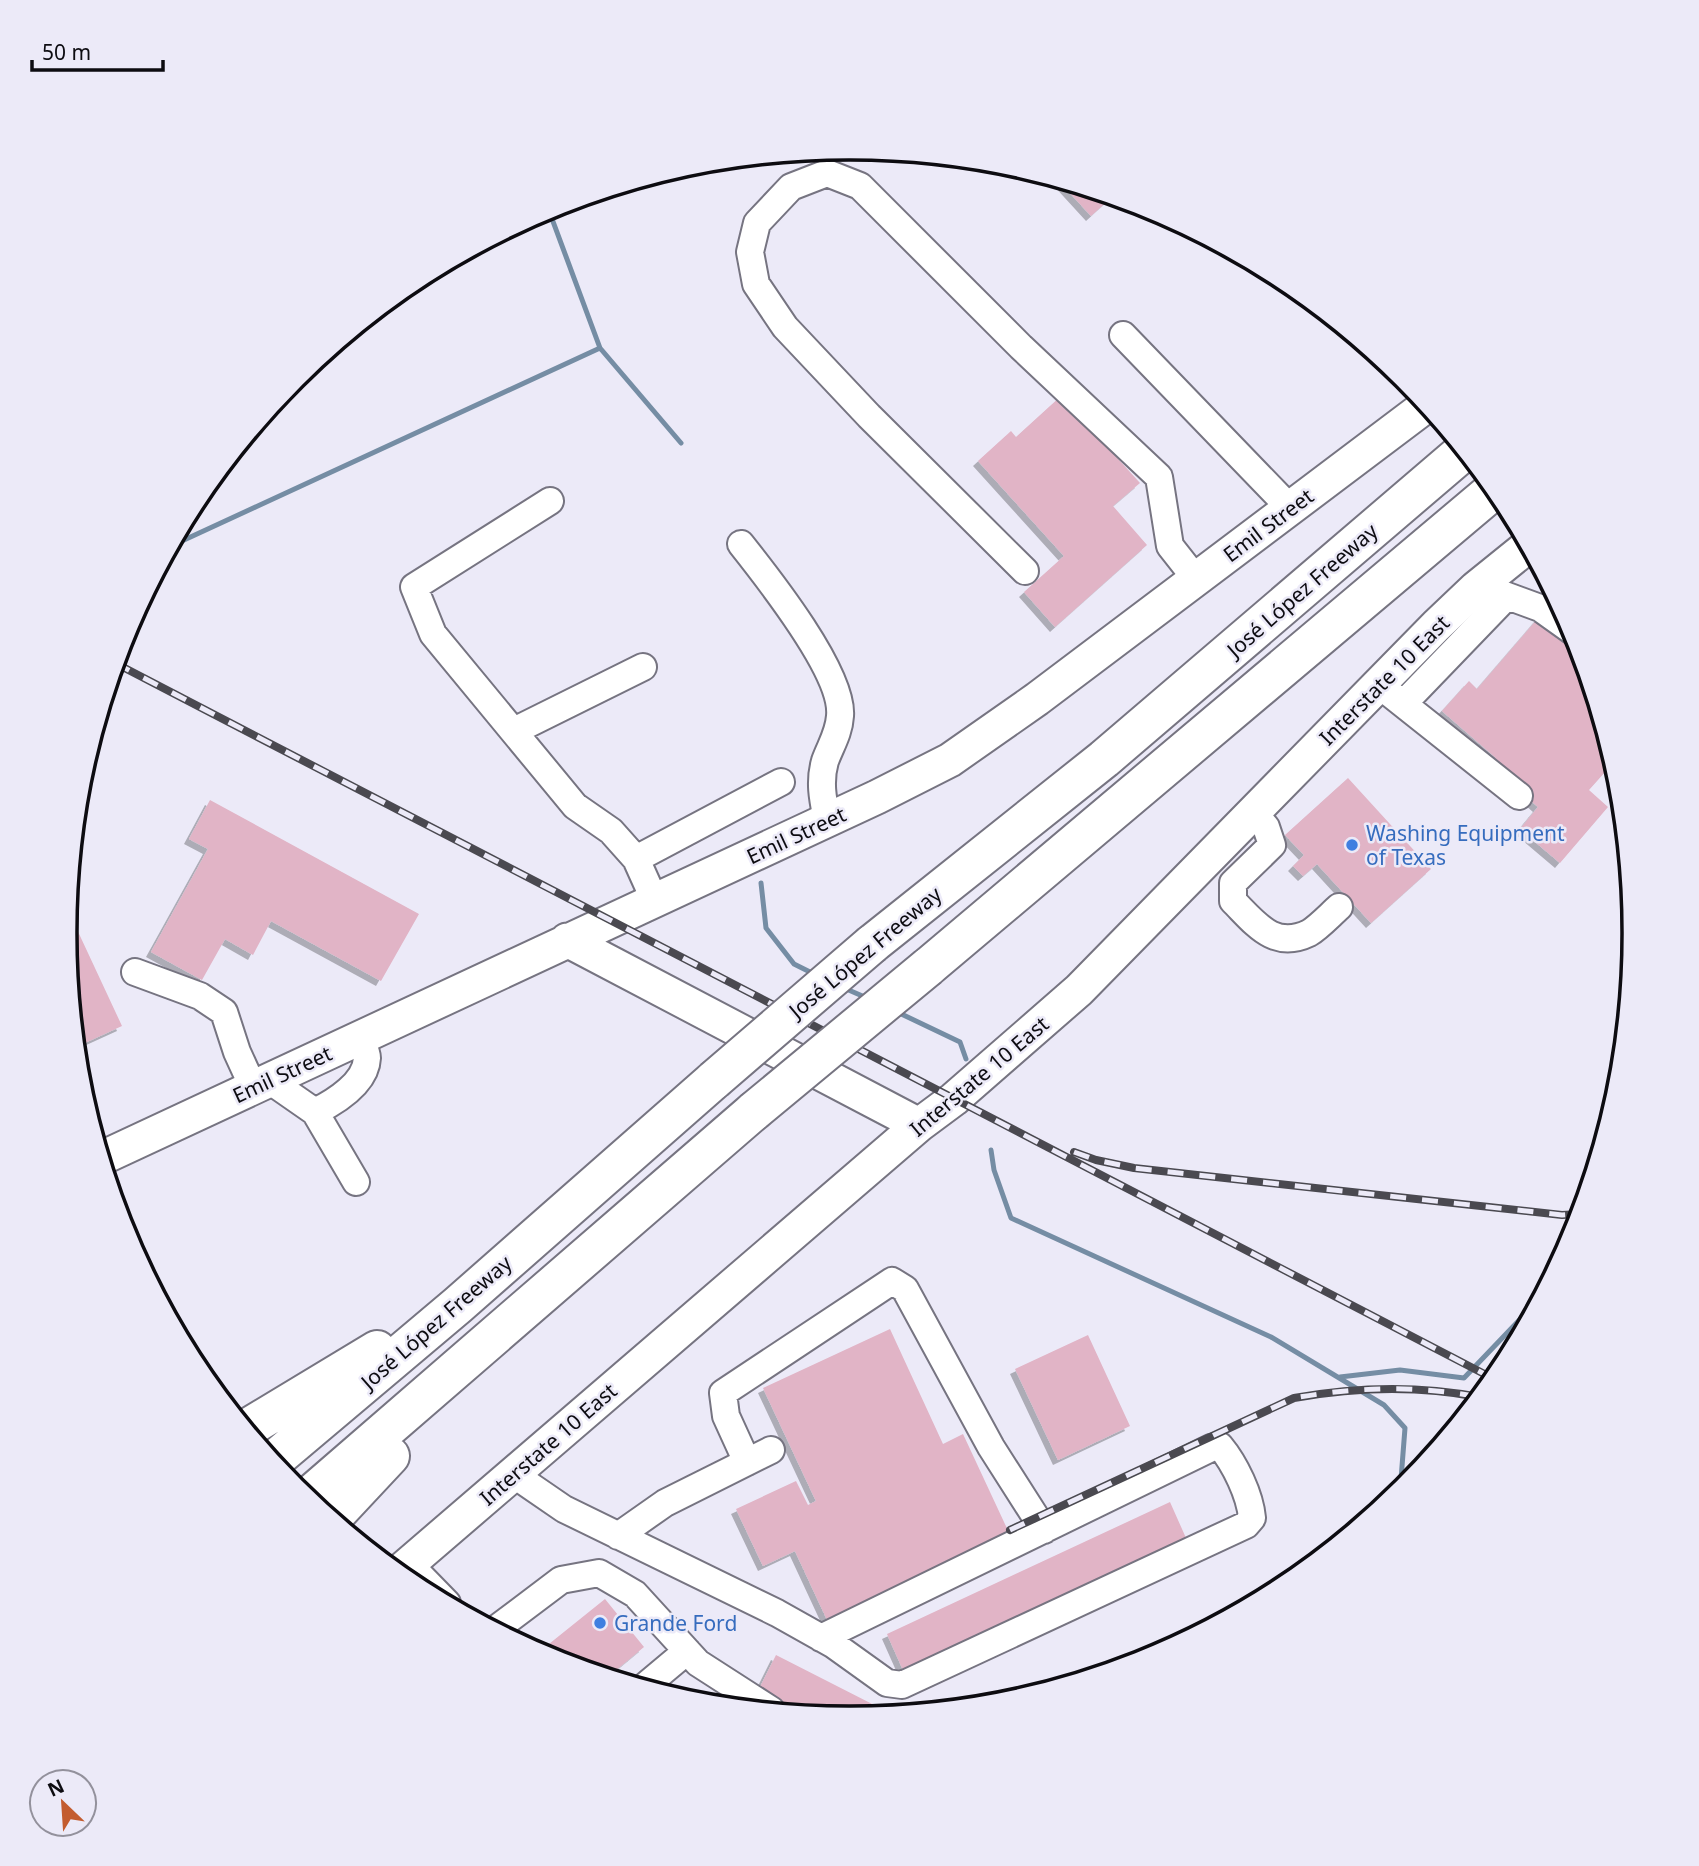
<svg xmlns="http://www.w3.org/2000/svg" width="1699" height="1866" font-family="'Noto Sans',sans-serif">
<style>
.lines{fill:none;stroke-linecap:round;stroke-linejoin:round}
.stream{stroke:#758da4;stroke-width:5}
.building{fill:#e1b4c6;filter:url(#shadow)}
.minor-casing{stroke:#767481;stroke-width:30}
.major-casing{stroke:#767481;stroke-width:37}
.highway-casing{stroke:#767481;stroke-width:42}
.minor{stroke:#fff;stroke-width:26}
.major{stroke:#fff;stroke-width:33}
.highway{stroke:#fff;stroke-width:38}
.rail-casing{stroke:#4a4950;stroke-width:8}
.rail{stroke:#eceaf8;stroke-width:5;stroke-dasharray:16;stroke-linecap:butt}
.highway-bridge-casing{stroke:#767481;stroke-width:42;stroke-linecap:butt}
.highway-bridge{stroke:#fff;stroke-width:38}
.shop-dot{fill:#3f7fe0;stroke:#eceaf8;stroke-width:2.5}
.labels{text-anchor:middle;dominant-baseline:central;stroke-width:5;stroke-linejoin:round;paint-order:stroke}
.street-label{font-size:21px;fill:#0d0c11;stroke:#eceaf8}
.shop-label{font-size:21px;fill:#366cbe;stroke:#eceaf8;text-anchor:start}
.rim{fill:none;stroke:#0d0c11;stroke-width:3.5}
</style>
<defs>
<filter id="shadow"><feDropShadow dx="-5" dy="5" stdDeviation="0" flood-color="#0004"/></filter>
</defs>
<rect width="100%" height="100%" fill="#eceaf8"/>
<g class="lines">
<!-- stream -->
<path class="stream" d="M548 208 600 348 681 443
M171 546 600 348
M761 883 766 928 794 964 816 975
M844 988 867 998
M895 1011 960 1042 966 1059
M991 1150 994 1170 1011 1218 1271 1337 1384 1405 1405 1428 1400 1492
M1340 1377 1400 1370 1464 1378 1527 1312 1552 1276"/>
</g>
<!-- building -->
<path class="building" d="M1058 180 1065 182 1112 197 1091 216Z
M1061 396 1140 483 1113 506 1147 545 1055 627 1024 592 1064 556 978 461 1011 431 1016 437Z
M1539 617 1581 653 1614 762 1589 790 1608 807 1560 863 1520 829 1538 807 1490 765 1496 758 1442 711 1469 681 1477 689Z
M1348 778 1431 869 1371 923 1317 864 1303 876 1293 866 1304 855 1285 835Z
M210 800 419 914 381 981 271 921 253 955 225 939 202 980 151 952 208 849 189 839Z
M67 908 122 1026 76 1047 65 933Z
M890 1329 943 1444 963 1434 1011 1537 828 1622 795 1551 763 1566 736 1509 796 1481 808 1505 816 1501 763 1388Z
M1088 1335 1130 1426 1058 1460 1015 1369Z
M1170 1502 1186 1538 903 1670 887 1634Z
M605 1599 644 1647 609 1676 549 1658 539 1652Z
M776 1655 884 1710 881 1715 849 1718 801 1713 758 1691Z"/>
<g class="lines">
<!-- minor casing -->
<g class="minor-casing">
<path id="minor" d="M1123 335 1290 508
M550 501 414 587 433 634 575 806 611 831 636 859 654 899
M741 544C768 578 844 674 840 716 839 733 831 745 825 761 819 782 823 800 827 820
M1025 571 869 416 785 327 756 284 750 252 757 223 791 187 827 173 860 186 1021 347 1159 477 1170 546 1196 579
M1491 590 1540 608 1575 633
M1378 684 1519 796
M1403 704 1507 596
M514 731 643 667
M1253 812 1266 827 1272 845 1233 883V901C1256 924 1274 950 1309 933 1319 927 1330 915 1339 907
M636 859 781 782
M135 972 200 996 224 1012 237 1052 253 1087
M269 1080 315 1112 356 1182
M315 1112C335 1102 366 1083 367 1058 367 1051 362 1044 359 1037
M747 1462 726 1416 723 1393 892 1281 905 1289 991 1447 1044 1530
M513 1474 564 1509 777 1613 834 1645 887 1683 902 1685 1246 1525 1252 1518C1250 1495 1235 1464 1220 1446L1211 1448 821 1638
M618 1536 665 1503 771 1450
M409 1564 447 1603
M496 1629 561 1580 599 1573 635 1594 698 1663 771 1710
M644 1687 687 1651"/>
</g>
<!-- major casing -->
<g class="major-casing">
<path id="major" d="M567 940 919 1125
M102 1158 877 797 950 760 1037 699 1427 405
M398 1573 919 1125 954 1099 1079 990 1436 626 1476 588 1528 546"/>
</g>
<!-- highway casing -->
<g class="highway-casing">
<path id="highway" d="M872 944 1104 759 1464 451
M928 967 1495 489
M246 1429 377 1350
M273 1461 458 1305 714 1080
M307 1498 754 1111
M332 1518 390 1456"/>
</g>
<!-- minor -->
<use href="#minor" class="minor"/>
<!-- major -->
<use href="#major" class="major"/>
<!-- highway -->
<use href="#highway" class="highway"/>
<!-- rail casing -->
<g class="rail-casing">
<path id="rail" d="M115 663 1494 1379
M1074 1152 1096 1160 1134 1168 1562 1215 1580 1214
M1010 1530 1294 1398C1356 1387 1416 1385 1479 1397"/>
</g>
<!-- rail -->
<use href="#rail" class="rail"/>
<!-- highway-bridge casing -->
<g class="highway-bridge-casing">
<path id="highway-bridge" d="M714 1080 872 944
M754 1111 928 967"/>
</g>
<!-- highway-bridge -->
<use href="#highway-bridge" class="highway-bridge"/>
</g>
<!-- markers -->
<g class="shop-dot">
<circle cx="1352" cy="845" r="7"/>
<circle cx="600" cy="1623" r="7"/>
</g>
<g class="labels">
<!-- street labels -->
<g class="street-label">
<text transform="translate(1268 525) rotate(-37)">Emil Street</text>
<text transform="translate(1302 590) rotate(-41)">José López Freeway</text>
<text transform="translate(1384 680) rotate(-45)">Interstate 10 East</text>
<text transform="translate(796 835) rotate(-25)">Emil Street</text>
<text transform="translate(865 952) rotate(-40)">José López Freeway</text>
<text transform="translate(282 1074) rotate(-25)">Emil Street</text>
<text transform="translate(979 1076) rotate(-40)">Interstate 10 East</text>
<text transform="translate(436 1322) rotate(-41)">José López Freeway</text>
<text transform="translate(548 1444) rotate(-41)">Interstate 10 East</text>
</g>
<!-- shop labels -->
<g class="shop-label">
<text x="1366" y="833">Washing Equipment<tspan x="1366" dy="24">of Texas</tspan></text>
<text x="614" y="1623">Grande Ford</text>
</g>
</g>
<!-- crop -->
<path d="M0 0H1699V1866H0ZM849 160H850A772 772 0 0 1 1622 932V934A772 772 0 0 1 850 1706H849A772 772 0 0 1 77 934V932A772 772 0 0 1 849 160Z" fill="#eceaf8" fill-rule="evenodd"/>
<path class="rim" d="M849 160H850A772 772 0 0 1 1622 932V934A772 772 0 0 1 850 1706H849A772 772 0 0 1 77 934V932A772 772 0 0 1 849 160Z"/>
<!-- north arrow -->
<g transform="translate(63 1803) rotate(335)"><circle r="33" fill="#eceaf8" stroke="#93919c" stroke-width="2"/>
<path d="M0-5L12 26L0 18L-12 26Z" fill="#c35c2f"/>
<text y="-10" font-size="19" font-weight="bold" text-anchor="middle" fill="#0d0c11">N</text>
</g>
<!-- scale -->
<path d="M32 60v10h131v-10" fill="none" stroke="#0d0c11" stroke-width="3.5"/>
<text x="42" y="60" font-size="21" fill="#0d0c11" stroke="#eceaf8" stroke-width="5" paint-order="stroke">50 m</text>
</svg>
